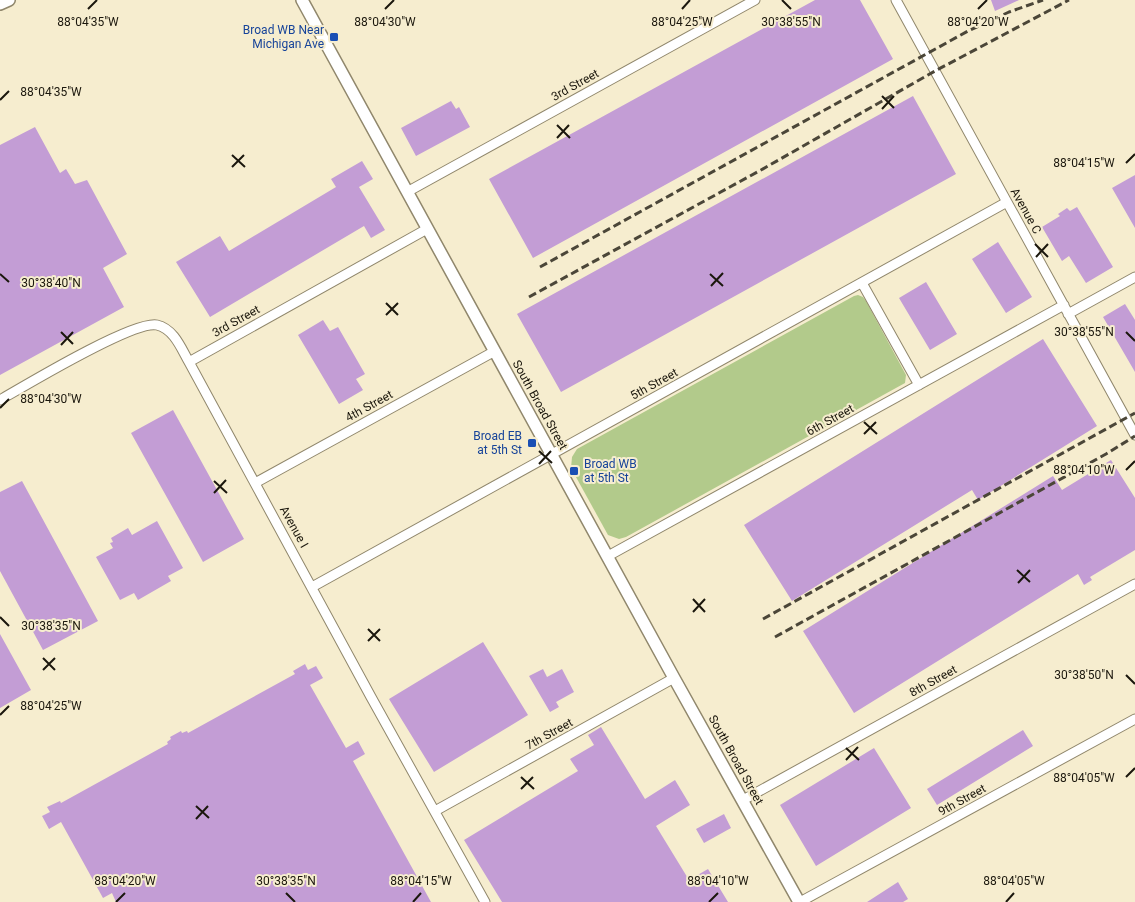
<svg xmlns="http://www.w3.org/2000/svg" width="1135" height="902" font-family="Roboto,sans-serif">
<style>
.green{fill:#b2ca8b}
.building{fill:#c39dd5}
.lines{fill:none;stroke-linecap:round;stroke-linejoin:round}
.minor-casing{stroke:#90876c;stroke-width:11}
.tertiary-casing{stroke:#90876c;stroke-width:14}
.minor{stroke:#fff;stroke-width:9}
.tertiary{stroke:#fff;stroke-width:11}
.rail{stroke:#4b4638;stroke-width:3;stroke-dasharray:8 4;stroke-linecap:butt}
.ticks{fill:none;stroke:#1b170d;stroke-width:2}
.transit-dot{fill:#1a4fb4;stroke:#f6edcf;stroke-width:2}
.labels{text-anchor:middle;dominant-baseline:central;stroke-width:4;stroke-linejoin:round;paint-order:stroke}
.transit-label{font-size:12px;fill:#164399;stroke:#f6edcf;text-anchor:end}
.street-label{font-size:12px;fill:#1b170d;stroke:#f6edcf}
.ticks-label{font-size:12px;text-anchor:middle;fill:#1b170d;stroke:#f6edcf;stroke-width:4;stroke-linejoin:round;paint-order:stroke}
</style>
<rect width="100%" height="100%" fill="#f6edcf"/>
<!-- green -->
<path class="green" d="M858 295 863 297 866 301 906 375 905 383 626 537 619 539 608 535 571 468 572 457 577 449 854 296Z"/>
<!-- building -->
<path class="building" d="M815 0H860L893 59 533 258 489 179Z
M991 0H1019L995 11Z
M913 96 956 174 561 392 517 314Z
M451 101 456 109 459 107 470 127 416 156 401 128Z
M35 127 60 173 66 169 75 184 87 180 127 254 103 268 124 307 0 375V145Z
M362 161 373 179 359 187 385 230 371 238 364 226 210 317 176 262 220 236 229 251 336 187 331 179Z
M1135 175V228L1112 188Z
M1077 207 1113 267 1086 283 1069 256 1062 261 1042 227 1060 216 1058 214 1067 208 1070 211Z
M998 242 1032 297 1006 313 972 259Z
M926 282 957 334 930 350 899 298Z
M1125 304 1135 320V372L1103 317Z
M323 320 330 331 338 327 365 374 356 379 363 390 339 404 298 335Z
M1043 339 1097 426 978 500 972 490 792 601 744 525Z
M173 410 244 539 203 562 131 433Z
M1111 460 1135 498V550L1090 577 1092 580 1084 585 1078 574 854 713 803 631 1053 476 1062 490Z
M22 481 98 621 43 650 0 571V492Z
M157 521 183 568 168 576 171 581 138 600 134 593 120 600 96 557 113 548 110 543 113 542 111 538 128 528 132 535Z
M0 634 31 690 0 708Z
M483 642 528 715 434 772 389 699Z
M305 664 308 670 316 666 323 678 310 685 346 748 358 741 365 754 353 761 431 902H116L112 893 103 898 61 822 49 829 42 816 50 812 47 807 60 801 61 803 168 744 167 742 171 739 170 737 181 731 182 733 187 731 188 733 295 674 293 671Z
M543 669 547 677 562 669 574 692 556 702 559 707 550 712 529 676Z
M601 727 645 799 675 780 690 805 656 826 689 880 708 869 728 902H502L464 840 578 771 570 759 594 745 588 735Z
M1023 730 1033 746 937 805 927 789Z
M874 748 911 808 816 866 780 805Z
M724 814 731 828 704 843 696 829Z
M898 882 908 899 903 902H867Z"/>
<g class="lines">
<!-- minor casing -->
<g class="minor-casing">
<path id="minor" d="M896 0 1135 435
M407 192 755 0
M862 283 919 385
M1068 314 1135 277
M189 362 427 229
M0 400C26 385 134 320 157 325 174 329 181 348 189 362L371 697 485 902
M255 483 495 351
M608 556 1064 305
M312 587 1007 202
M743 800 1135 584
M435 811 674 678
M800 902 1135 719"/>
</g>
<!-- tertiary casing -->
<g class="tertiary-casing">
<path id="tertiary" d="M302 0 674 678 799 902
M0 4 9 0"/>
</g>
<!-- minor -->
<use href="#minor" class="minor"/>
<!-- tertiary -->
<use href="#tertiary" class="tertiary"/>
<!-- rail -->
<path class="rail" d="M540 267 968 31 1009 12 1043 0
M529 297 761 170 935 71 1069 0
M763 619 1135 413
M775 637 1106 454 1135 436"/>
</g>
<!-- ticks -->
<path class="ticks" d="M782 0 791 9M88 9 97 0M385 9 394 0M682 9 690 0M978 9 987 0M882 96 894 108M0 100 9 91M882 109 894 96M557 125 570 138M557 138 569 125M232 155 245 167M1126 163 1135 154M232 167 244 155M1035 244 1048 257M1036 257 1048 244M0 274 9 282M710 274 723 286M711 286 723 273M386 303 398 315M386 315 398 303M61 332 73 344M1126 332 1135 341M61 345 73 332M0 408 9 399M864 422 877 434M864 434 876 422M539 451 552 463M539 464 551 451M1126 470 1135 461M214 481 227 493M214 493 226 480M1017 570 1030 582M1018 583 1030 570M693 599 705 612M693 612 705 599M0 617 9 626M368 629 380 641M368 641 380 629M43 658 55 670M43 670 55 658M1126 675 1135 684M0 715 9 706M846 748 859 760M846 760 858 747M521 777 534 789M1126 777 1135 768M521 789 533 777M196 806 209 818M196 819 208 806M286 893 295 902M116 902 125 893M413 902 421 893M709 902 718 893M1006 902 1014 893"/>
<!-- markers -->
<g class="transit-dot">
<rect x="329" y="32" width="10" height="10" rx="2.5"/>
<rect x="527" y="438" width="10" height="10" rx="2.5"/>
<rect x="569" y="466" width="10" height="10" rx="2.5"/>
</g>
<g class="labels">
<!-- transit labels -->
<g class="transit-label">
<text x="324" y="30">Broad WB Near<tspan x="324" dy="14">Michigan Ave</tspan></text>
<text x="522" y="436">Broad EB<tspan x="522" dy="14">at 5th St</tspan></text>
<text x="584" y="464" text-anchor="start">Broad WB<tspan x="584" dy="14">at 5th St</tspan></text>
</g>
<!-- street labels -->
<g class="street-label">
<text transform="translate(575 85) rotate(-29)">3rd Street</text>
<text transform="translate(1026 211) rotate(61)">Avenue C</text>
<text transform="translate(236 321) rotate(-29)">3rd Street</text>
<text transform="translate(654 384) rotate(-29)">5th Street</text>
<text transform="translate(540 405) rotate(61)">South Broad Street</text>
<text transform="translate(369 406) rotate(-29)">4th Street</text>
<text transform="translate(830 420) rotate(-29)">6th Street</text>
<text transform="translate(294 527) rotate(61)">Avenue I</text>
<text transform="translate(933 681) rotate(-29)">8th Street</text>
<text transform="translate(549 734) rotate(-29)">7th Street</text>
<text transform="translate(736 760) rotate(61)">South Broad Street</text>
<text transform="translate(962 800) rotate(-29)">9th Street</text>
</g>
</g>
<g class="ticks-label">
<text x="791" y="26">30°38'55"N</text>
<text x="88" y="26">88°04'35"W</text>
<text x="385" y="26">88°04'30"W</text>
<text x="682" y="26">88°04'25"W</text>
<text x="978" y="26">88°04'20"W</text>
<text x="51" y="96">88°04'35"W</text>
<text x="1084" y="167">88°04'15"W</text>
<text x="51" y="287">30°38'40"N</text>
<text x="1084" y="336">30°38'55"N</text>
<text x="51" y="403">88°04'30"W</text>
<text x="1084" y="474">88°04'10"W</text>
<text x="51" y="630">30°38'35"N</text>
<text x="1084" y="679">30°38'50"N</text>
<text x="51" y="710">88°04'25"W</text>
<text x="1084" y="782">88°04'05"W</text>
<text x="125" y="885">88°04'20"W</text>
<text x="421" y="885">88°04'15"W</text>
<text x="718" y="885">88°04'10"W</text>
<text x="1014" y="885">88°04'05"W</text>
<text x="286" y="885">30°38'35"N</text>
</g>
</svg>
